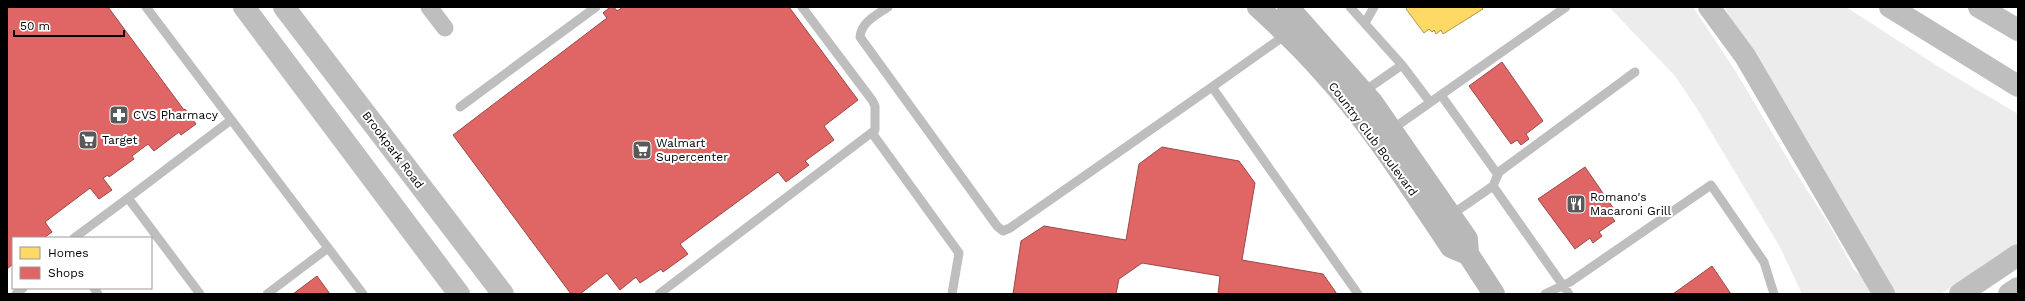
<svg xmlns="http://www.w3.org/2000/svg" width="2025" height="301" font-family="'Work Sans',sans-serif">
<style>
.green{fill:#ececec}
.homes{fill:#ffd966;stroke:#b29847}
.shops{fill:#e06666;stroke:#9d4747}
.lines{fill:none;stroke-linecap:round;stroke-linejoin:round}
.lane{stroke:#bebebe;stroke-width:9}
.street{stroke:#bebebe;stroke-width:17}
.secondary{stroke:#b8b8b8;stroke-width:22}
.primary{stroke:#bebebe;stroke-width:22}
.highway{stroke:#bebebe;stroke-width:22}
.labels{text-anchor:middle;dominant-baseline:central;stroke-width:4;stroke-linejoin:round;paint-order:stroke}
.poi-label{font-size:12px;fill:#000;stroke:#fff;text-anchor:start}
.street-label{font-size:12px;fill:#000;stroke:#fff}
</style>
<rect width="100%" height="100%" fill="#fff"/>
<!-- green -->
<path class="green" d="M1609 7H1693L1736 72 1793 168 1830 226 1854 270 1866 278 1874 294H1802L1780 247 1696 107 1675 76Z
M1724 7H1846L1942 69 2018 114V242L1941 294H1894L1795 122Z"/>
<!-- homes -->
<path class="homes" d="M1407 7H1482L1483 9 1443 34 1441 30 1436 34 1434 30 1432 32 1429 29 1424 33 1406 9Z"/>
<!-- shops -->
<path class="shops" d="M7 7H108L184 110 185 109 196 124 181 135 179 132 154 151 148 144 132 156 134 159 109 177 108 175 103 178 112 190 99 199 90 188 45 222 52 232 44 238H13V264L7 269Z
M610 7H614L617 11 623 7H789L858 100 824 126 834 140 805 161 809 165 786 182 778 172 680 244 688 254 663 272 661 269 640 283 636 277 620 290 607 273 580 294H571L453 135 607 18 603 13Z
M1502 62 1543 121 1526 134 1529 139 1521 145 1517 140 1511 144 1469 86Z
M1162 147 1239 161 1255 183 1242 260 1323 274 1337 294H1218L1220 276 1142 263 1119 279 1116 294H1013L1021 241 1044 226 1126 240 1139 164Z
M1585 167 1616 212 1611 216 1615 221 1599 232 1602 236 1593 243 1590 238 1575 249 1538 199Z
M1712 266 1731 294H1673Z
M317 276 330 294H293Z"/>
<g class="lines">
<!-- lane -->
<path class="lane" d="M146 7 363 294
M888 7C877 15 861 22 860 37L997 226 1003 231 1010 228 1212 87
M1350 7 1402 65
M1365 23 1374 7
M1287 34 1212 87 1358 294
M1363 92 1402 65 1430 102
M1441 95 1498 175
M460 107 596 7
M1391 130 1566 7
M872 133 959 253 952 294
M1493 186 1499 172 1635 72
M1451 215 1493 186 1569 294
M74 238 128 198
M94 288 98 294
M16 294 23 288
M200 294 128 198 231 120
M267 294 328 248
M659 294 875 130V106L872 100 802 7
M1545 294 1570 282 1711 185 1764 262 1774 294"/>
<!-- street -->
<path class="street" d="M429 7 445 28"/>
<!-- secondary -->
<path class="secondary" d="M1258 7C1281 28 1303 49 1323 72 1372 125 1411 188 1451 247L1468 254
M1288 7 1372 102 1467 239 1468 254 1494 294"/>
<!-- primary -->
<path class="primary" d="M244 7 459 294
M284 7 503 294
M1960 294 2018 255
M2009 294 2018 288"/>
<!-- highway -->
<path class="highway" d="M1709 7 1745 56 1884 294
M1890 7 2018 86
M1979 7 2018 30"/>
</g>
<!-- icons -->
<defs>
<g id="pharmacy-square" transform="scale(1)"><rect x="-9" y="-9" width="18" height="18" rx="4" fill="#595959" stroke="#fff"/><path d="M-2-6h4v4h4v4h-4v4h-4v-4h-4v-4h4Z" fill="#fff"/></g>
<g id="supermarket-square" transform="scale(1)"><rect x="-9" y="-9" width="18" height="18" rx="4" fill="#595959" stroke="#fff"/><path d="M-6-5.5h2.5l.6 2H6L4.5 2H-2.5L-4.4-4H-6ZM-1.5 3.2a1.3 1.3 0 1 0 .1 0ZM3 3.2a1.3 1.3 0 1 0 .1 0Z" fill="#fff"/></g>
<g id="restaurant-square" transform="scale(1)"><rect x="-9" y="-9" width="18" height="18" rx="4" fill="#595959" stroke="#fff"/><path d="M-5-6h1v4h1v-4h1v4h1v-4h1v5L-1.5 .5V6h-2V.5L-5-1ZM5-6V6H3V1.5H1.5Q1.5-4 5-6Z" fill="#fff"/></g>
</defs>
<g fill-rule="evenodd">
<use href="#pharmacy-square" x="119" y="115"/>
<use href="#supermarket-square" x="88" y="140"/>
<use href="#supermarket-square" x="642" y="150"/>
<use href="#restaurant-square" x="1576" y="204"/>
</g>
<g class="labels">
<!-- poi labels -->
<g class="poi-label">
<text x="133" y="115">CVS Pharmacy</text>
<text x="102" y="140">Target</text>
<text x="656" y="143">Walmart<tspan x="656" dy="14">Supercenter</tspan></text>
<text x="1590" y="197">Romano's<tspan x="1590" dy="14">Macaroni Grill</tspan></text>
</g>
<!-- street labels -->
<g class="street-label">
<text transform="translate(1373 139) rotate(53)">Country Club Boulevard</text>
<text transform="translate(393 150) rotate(53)">Brookpark Road</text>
</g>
</g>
<!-- border -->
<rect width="2025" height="301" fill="none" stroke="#000000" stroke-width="16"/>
<!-- legend -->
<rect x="12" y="237" width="140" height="52" fill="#ffffff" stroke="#999999"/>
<rect x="20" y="247" width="20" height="12" fill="#ffd966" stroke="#999999"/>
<text x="48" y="257" font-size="12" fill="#000000">Homes</text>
<rect x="20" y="267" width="20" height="12" fill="#e06666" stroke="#999999"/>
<text x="48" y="277" font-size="12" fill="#000000">Shops</text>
<!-- scale -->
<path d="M14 30v6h110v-6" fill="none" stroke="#000000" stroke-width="2"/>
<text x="20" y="30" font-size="12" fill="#000000" stroke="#ffffff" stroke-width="3" paint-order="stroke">50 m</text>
</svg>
